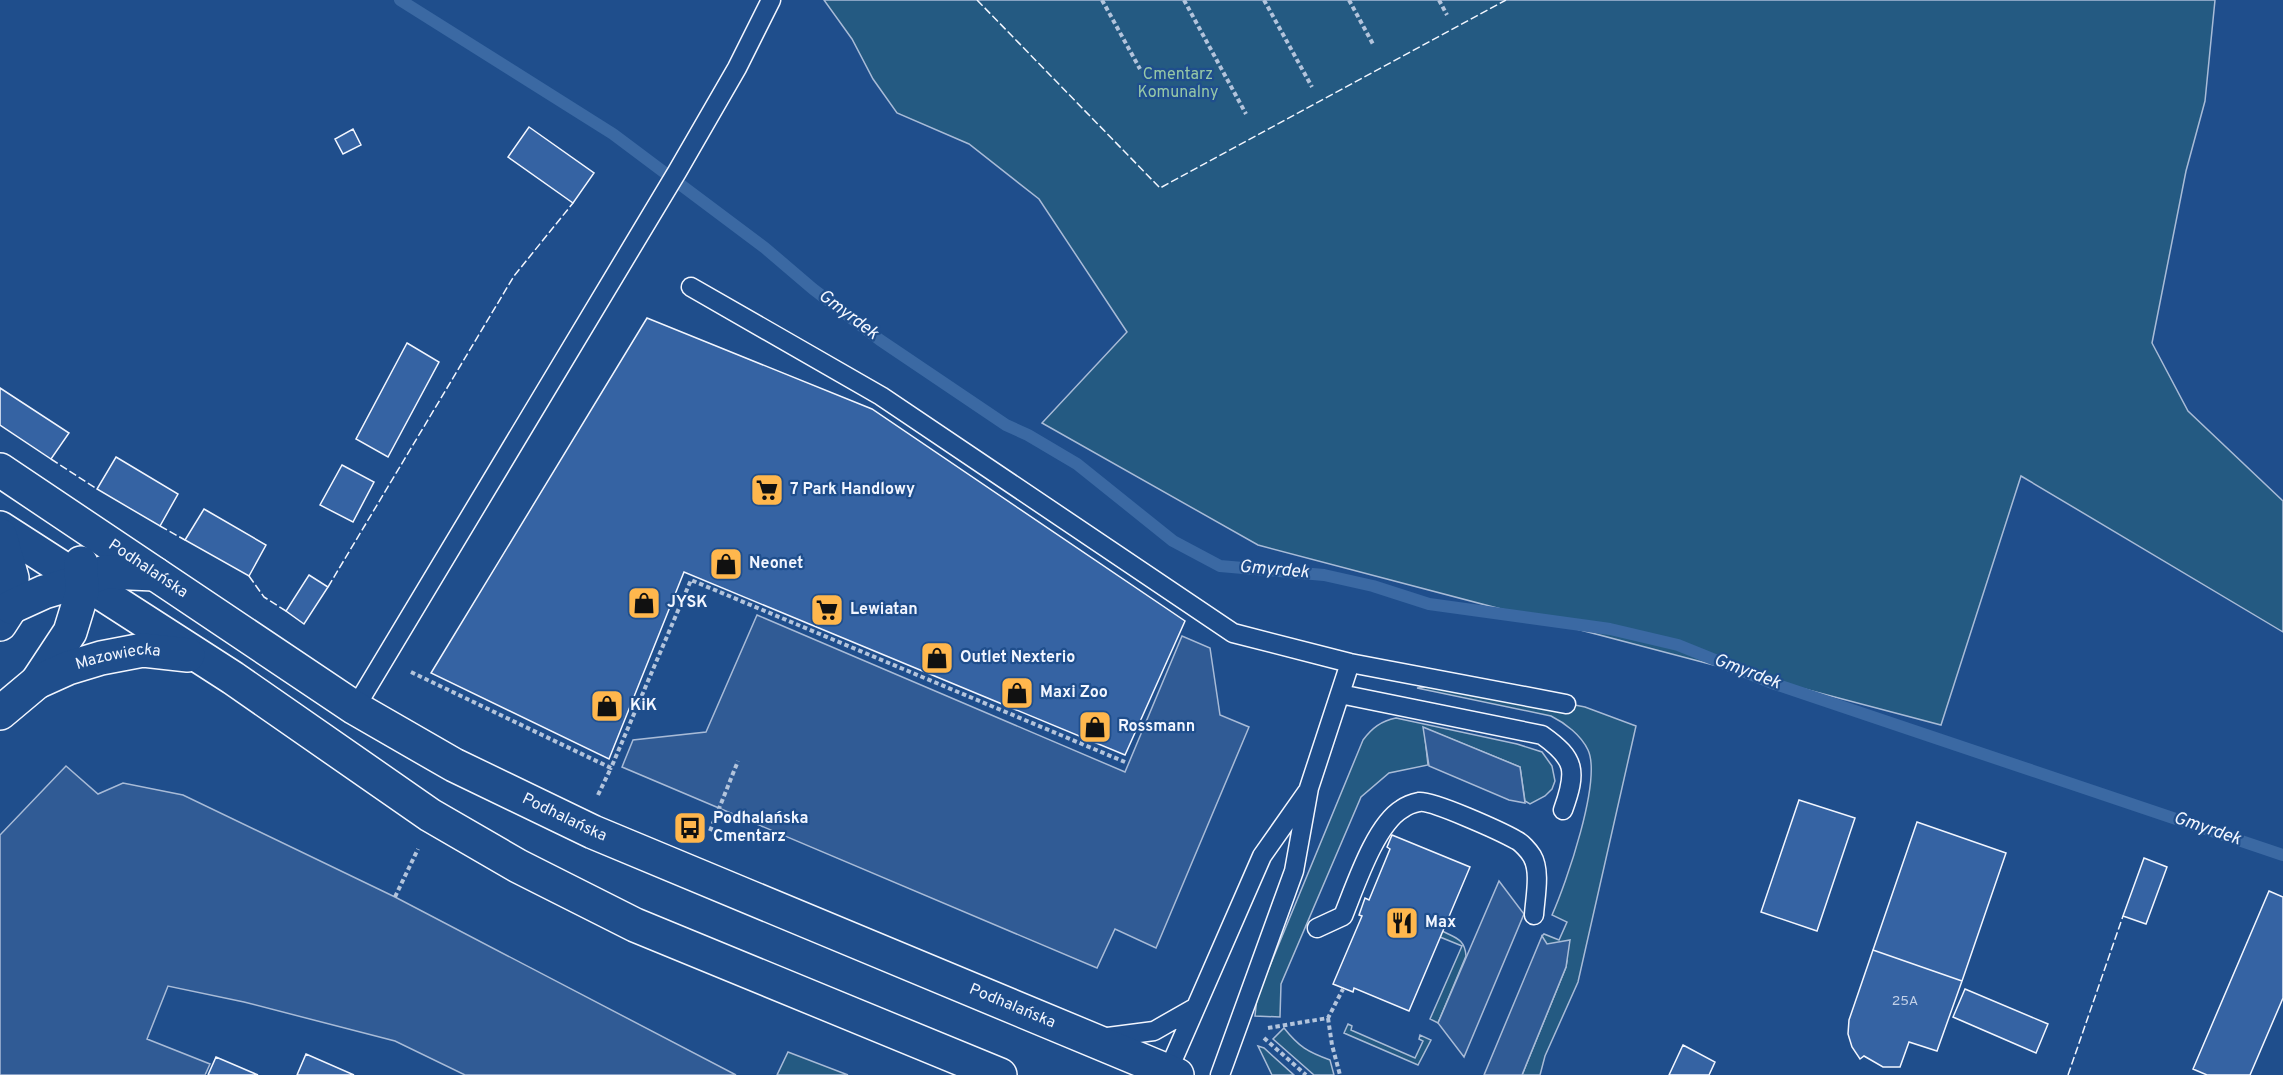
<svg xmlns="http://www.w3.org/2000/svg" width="2283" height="1075" font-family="Overpass,sans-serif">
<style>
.green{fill:#245a82;stroke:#a8bbd7;stroke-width:1.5}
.parking{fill:#305b95;stroke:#a8bbd7;stroke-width:1.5}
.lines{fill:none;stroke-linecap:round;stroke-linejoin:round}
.stream{stroke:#3b69a3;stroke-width:12}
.building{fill:#3563a3;stroke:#f2f6ff;stroke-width:1.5}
.lane-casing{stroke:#f2f6ff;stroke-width:21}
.secondary-casing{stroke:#f2f6ff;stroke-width:36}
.path{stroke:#b3c4dc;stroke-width:4;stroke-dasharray:4.5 3;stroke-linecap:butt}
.lane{stroke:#1f4e8c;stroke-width:18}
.secondary{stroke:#1f4e8c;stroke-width:33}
.fence{stroke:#f2f6ff;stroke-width:1.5;stroke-dasharray:8 3;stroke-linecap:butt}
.labels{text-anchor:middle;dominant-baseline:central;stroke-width:4.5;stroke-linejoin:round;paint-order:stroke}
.number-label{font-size:14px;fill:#c3d1e8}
.park-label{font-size:16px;fill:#97c8a6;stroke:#1f4e8c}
.poi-label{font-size:16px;font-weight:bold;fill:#f2f6ff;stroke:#1f4e8c;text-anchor:start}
.street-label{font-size:16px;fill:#f2f6ff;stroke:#1f4e8c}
.water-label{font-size:18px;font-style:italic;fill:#f2f6ff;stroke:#1f4e8c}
</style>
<rect width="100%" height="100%" fill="#1f4e8c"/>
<!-- green -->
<path class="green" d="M824 0H2215L2205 101 2186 171 2152 343 2188 411 2283 501V632L2021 476 1941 725 1258 545 1042 423 1127 332 1039 199 969 144 897 113 873 79 852 39Z
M1440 685 1524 695 1585 707 1636 726 1578 982 1545 1056 1540 1075H1522L1566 967 1567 960 1544 942 1542 936 1544 934 1559 940 1567 922 1552 915C1566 884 1602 780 1588 750 1581 735 1565 723 1551 716L1417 688Z
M1396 718 1517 744 1542 752 1552 766 1555 781 1552 789 1545 796 1530 804 1525 801 1520 767 1424 728 1428 765 1389 773 1361 797 1281 984 1280 1017 1255 1016 1257 997 1363 740C1372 728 1381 721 1396 718Z
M1442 931C1456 938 1465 939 1466 956L1438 1023 1430 1019 1462 946 1440 937Z
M1348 1024 1352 1026 1351 1030 1415 1058 1423 1041 1419 1039 1420 1035 1431 1040 1418 1065 1344 1033Z
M1284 1028C1299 1047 1308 1052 1330 1060L1334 1075H1314L1273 1039Z
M1258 1046 1264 1048 1294 1075H1272Z
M788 1052 848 1075H777Z"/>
<!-- parking -->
<path class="parking" d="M757 615 1125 772 1182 636 1210 648 1220 715 1249 727 1156 948 1115 929 1097 968 622 767 633 740 706 732Z
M1423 727 1520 767 1525 803 1509 800 1429 766Z
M66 766 98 794 123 783 183 795 395 897 736 1075H465L395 1041 244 1002 168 986 147 1039 210 1064 205 1075H0V835Z
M1499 881 1524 914 1464 1057 1438 1023Z
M1542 936 1547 944 1570 940 1566 967 1522 1075H1484Z"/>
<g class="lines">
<!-- stream -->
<path class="stream" d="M400 0 613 134 765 248 813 289 880 340 1006 425 1028 435 1077 464 1173 541 1220 566 1324 575 1373 586 1429 604 1610 629 1678 645 1772 683 2283 855"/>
</g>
<!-- building -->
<path class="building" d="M529 127 594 173 573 203 508 157Z
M353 129 361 145 343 154 335 139Z
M647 318 872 409 1185 621 1125 755 684 572 609 759 431 673Z
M407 343 439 362 388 457 356 439Z
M0 388 69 433 51 459 0 425Z
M116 457 178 494 160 526 97 489Z
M342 465 374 482 353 522 320 505Z
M204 509 266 545 249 576 185 540Z
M309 575 328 587 304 624 286 611Z
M1799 800 1855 818 1817 931 1761 912Z
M1917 822 2006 853 1962 981 1873 950Z
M1392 835 1470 867 1409 1011 1354 988 1353 992 1333 984 1362 916 1359 915 1365 898 1369 900 1390 849 1387 847Z
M2144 858 2167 867 2146 924 2123 916Z
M2269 891 2283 897V998L2250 1075H2207L2193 1069Z
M1873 950 1962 981 1937 1051 1909 1042 1900 1067H1883L1864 1056 1860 1059 1852 1047 1848 1034 1849 1020Z
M1965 989 2048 1024 2036 1053 1953 1017Z
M1683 1045 1715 1062 1709 1075H1669Z
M306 1054 354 1075H297Z
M216 1057 258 1075H208Z"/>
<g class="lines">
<!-- lane casing -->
<g class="lane-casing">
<path id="lane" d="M691 287 881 396 1233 633 1350 663 1566 704
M1340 694 1542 735C1576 759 1577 771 1563 810
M355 708 677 172 737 68 771 0
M1317 928 1343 916C1355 887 1375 825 1402 809 1406 806 1414 803 1419 802 1432 800 1502 832 1516 840 1521 842 1529 851 1532 856 1541 871 1535 898 1534 915
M1100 1038 1154 1031 1196 1007
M1168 1071 1262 856 1307 792
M1220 1075 1294 871 1309 788 1350 663"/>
</g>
<!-- secondary casing -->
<g class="secondary-casing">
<g id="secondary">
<path id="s1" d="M0 470 355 708 454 765 593 832 1177 1075"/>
<path d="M0 528 233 678 430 815 518 866 635 925 1000 1075"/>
<path d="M0 535 12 578 11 607 0 624"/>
<path d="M11 607 44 592 81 581 105 572 155 574"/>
<path d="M37 682 70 632 82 593 81 563"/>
<path id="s2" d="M0 713 37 682 68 668 101 658 143 650 188 655"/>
</g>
</g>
<!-- path -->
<path class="path" d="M1102 0 1140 69
M1184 0 1246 114
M1264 0 1312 87
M1349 0 1374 46
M1439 0 1447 15
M411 672 611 768 691 580 1125 762
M598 795 611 768
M710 831 738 761
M395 897 418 849
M1328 1018 1332 1045 1340 1075
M1268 1028 1328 1018 1343 989
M1264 1038 1306 1075"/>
<!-- lane -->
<use href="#lane" class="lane"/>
<!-- secondary -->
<use href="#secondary" class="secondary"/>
<!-- fence -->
<path class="fence" d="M977 0 1160 188 1506 0
M51 459 97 489
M160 526 185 540
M249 576 264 597 286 611
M328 587 514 276 573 203
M2068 1075 2123 916"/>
</g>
<!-- icons -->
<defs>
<g id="supermarket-square" transform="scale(1.725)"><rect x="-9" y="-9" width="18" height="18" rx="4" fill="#ffb74d" stroke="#1f4e8c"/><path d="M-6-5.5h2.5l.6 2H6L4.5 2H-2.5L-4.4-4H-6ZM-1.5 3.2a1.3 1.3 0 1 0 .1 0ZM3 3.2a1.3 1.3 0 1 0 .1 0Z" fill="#111"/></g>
<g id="shop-square" transform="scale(1.725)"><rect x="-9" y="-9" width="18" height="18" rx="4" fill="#ffb74d" stroke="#1f4e8c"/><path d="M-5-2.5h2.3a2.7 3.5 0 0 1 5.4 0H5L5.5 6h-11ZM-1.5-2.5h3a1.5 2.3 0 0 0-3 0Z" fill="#111"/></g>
<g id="bus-square" transform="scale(1.725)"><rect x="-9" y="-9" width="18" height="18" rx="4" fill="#ffb74d" stroke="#1f4e8c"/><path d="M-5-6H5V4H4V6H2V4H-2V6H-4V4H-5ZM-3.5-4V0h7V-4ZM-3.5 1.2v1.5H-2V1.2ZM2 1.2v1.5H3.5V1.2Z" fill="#111"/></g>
<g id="restaurant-square" transform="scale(1.725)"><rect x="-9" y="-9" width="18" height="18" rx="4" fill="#ffb74d" stroke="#1f4e8c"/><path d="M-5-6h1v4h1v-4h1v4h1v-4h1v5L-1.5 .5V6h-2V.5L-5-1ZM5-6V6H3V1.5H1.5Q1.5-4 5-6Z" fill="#111"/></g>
</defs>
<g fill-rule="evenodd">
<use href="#supermarket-square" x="767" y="490"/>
<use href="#shop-square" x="726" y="564"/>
<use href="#shop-square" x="644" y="603"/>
<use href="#supermarket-square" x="827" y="610"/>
<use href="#shop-square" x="937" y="658"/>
<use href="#shop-square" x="1017" y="693"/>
<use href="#shop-square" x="607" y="706"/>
<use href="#shop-square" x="1095" y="727"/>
<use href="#bus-square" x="690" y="828"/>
<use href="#restaurant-square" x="1402" y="923"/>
</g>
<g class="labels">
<!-- number labels -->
<g class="number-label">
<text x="1905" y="1001">25A</text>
</g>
<!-- park labels -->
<g class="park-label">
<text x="1178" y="75">Cmentarz<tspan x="1178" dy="18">Komunalny</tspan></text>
</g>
<!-- poi labels -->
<g class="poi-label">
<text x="790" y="490">7 Park Handlowy</text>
<text x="749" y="564">Neonet</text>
<text x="667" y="603">JYSK</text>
<text x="850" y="610">Lewiatan</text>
<text x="960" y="658">Outlet Nexterio</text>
<text x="1040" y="693">Maxi Zoo</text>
<text x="630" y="706">KiK</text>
<text x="1118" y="727">Rossmann</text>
<text x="713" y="819">Podhalańska<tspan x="713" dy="18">Cmentarz</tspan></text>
<text x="1425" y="923">Max</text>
</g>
<!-- street labels -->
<g class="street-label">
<text stroke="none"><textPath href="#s1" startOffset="178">Podhalańska</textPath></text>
<text stroke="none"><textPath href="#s2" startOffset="134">Mazowiecka</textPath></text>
<text stroke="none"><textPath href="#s1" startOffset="664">Podhalańska</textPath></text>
<text stroke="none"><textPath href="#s1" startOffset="1150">Podhalańska</textPath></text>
</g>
<!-- water labels -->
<g class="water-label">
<text transform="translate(848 315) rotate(37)">Gmyrdek</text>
<text transform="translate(1274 570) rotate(5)">Gmyrdek</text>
<text transform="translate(1747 672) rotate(21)">Gmyrdek</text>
<text transform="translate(2207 829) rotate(19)">Gmyrdek</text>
</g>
</g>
</svg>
